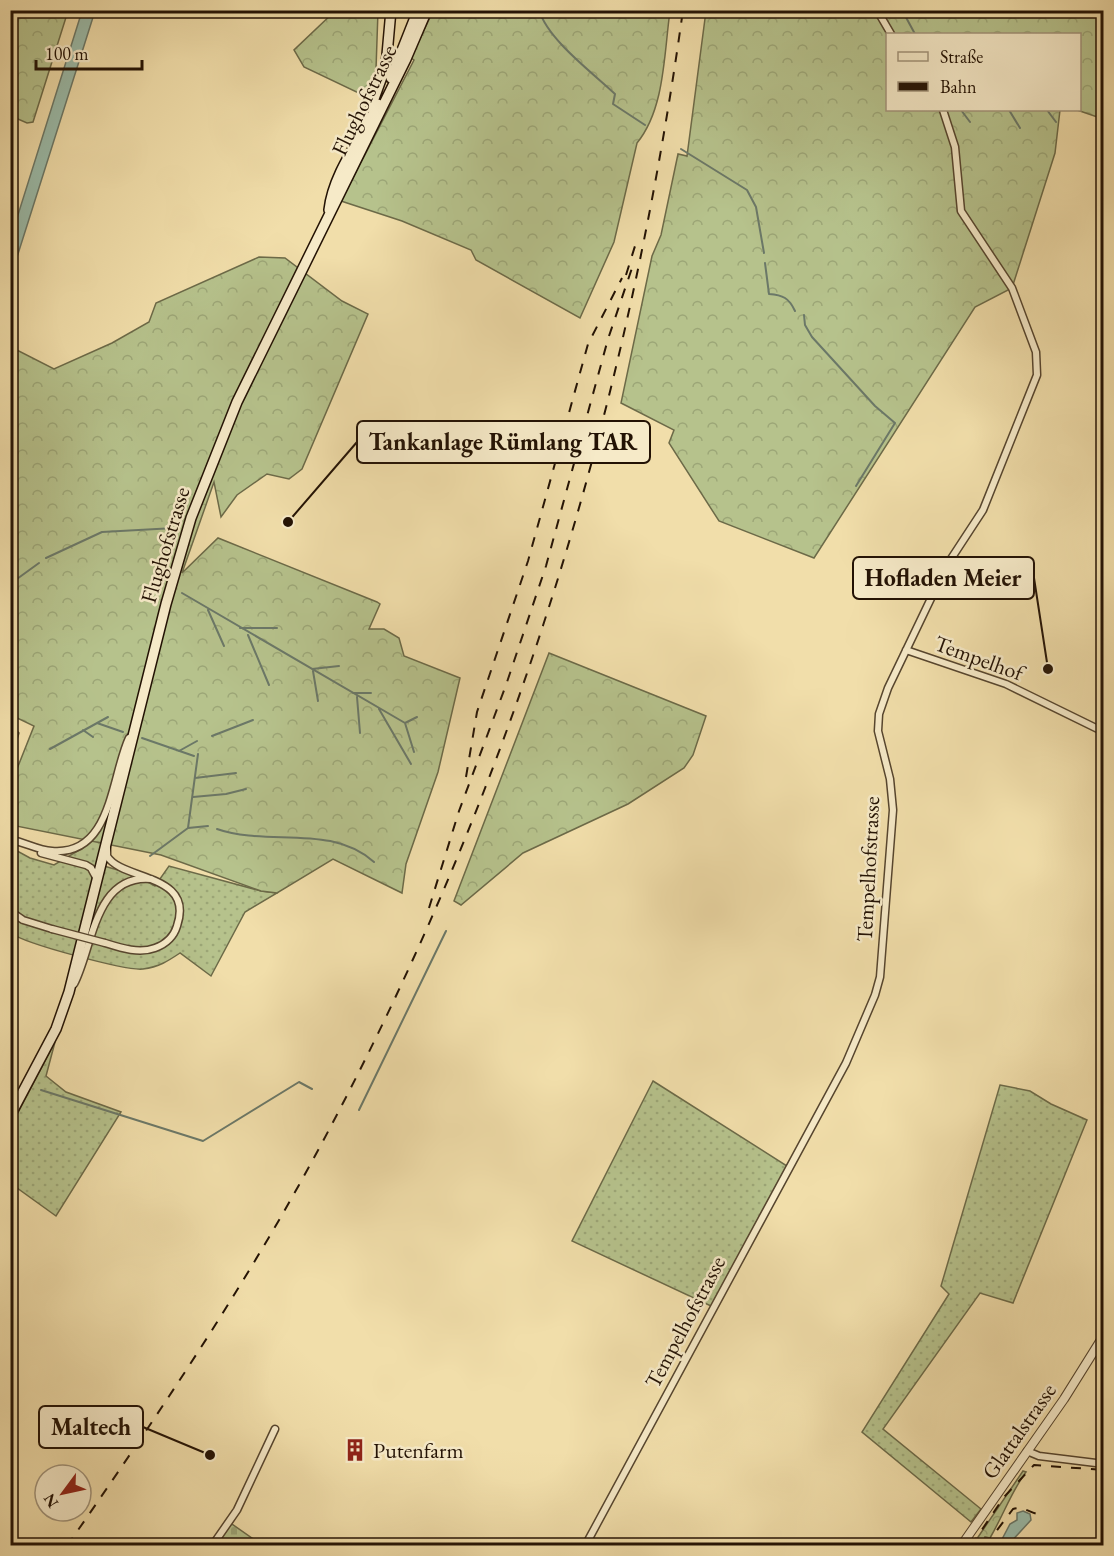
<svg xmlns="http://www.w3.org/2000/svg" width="1114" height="1556" font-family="'EB Garamond',serif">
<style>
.grass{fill:url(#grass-dots);stroke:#6c6a48;stroke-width:1.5}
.forest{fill:url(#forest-crowns);stroke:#6c6a48;stroke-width:1.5}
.cemetery{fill:url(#cemetery-stones);stroke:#6c6a48;stroke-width:1.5}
.water{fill:#9bbcaa;stroke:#6b7868;stroke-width:1.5}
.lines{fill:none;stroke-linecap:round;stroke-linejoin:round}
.stream{stroke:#6b7868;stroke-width:2}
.minor-casing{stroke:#56452e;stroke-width:9}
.tertiary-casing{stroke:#56452e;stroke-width:10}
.secondary-casing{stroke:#231204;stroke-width:12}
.minor{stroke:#f6eac8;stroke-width:6}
.tertiary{stroke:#f6eac8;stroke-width:8}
.secondary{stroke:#f6eac8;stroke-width:9}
.rail{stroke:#231204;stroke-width:2;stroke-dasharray:10 10;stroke-linecap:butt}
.minor-bridge-casing{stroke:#56452e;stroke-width:9;stroke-linecap:butt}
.minor-bridge{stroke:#f6eac8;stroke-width:6}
.labels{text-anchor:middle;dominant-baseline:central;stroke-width:5;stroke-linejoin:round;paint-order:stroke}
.street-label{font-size:22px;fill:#231204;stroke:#f6eac8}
.poi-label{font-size:22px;fill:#231204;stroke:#f6eac8;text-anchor:start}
.leader{fill:none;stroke:#231204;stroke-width:2}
.callout-dot{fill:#231204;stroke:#f6eac8;stroke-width:2}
.callout{fill:#f6eac8;stroke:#231204;stroke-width:2}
.callout-label{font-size:24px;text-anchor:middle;font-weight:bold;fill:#231204}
</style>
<defs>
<pattern id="grass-dots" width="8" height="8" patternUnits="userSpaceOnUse" patternTransform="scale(1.5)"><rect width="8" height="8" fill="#b6c28c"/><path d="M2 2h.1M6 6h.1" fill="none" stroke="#9ca677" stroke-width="1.8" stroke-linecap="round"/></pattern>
<pattern id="forest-crowns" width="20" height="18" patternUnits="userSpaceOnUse" patternTransform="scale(1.5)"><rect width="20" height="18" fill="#b6c28c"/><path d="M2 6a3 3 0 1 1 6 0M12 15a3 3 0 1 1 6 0" fill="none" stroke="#9ca677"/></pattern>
<pattern id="cemetery-stones" width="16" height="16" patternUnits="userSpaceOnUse" patternTransform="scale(1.5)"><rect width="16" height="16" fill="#b6c28c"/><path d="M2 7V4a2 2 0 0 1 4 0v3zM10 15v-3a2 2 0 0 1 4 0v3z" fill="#9ca677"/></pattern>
</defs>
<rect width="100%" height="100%" fill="#f1deaa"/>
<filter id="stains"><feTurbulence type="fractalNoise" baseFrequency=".00333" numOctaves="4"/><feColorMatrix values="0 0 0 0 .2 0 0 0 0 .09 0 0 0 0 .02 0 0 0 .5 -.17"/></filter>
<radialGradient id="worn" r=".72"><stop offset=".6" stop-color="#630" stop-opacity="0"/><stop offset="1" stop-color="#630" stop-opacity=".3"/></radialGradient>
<!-- grass -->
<path class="grass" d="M11 725 19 733 13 753 11 751Z
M106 829 97 864 135 875 155 886 169 866 261 891 277 893 245 912 211 976 180 953C168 961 159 967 143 969 127 971 25 944 11 933L10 847 30 858 54 865 83 848Z
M55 1042 46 1076 66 1092 121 1112 56 1216 17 1188 10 1196 11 1126Z
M653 1081 787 1166 711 1306 572 1241Z
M1000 1085 1030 1091 1051 1104 1087 1120 1013 1303 980 1293 883 1429 981 1509 971 1522 862 1432 949 1294 941 1286Z"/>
<!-- forest -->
<path class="forest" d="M15 11H68L33 122 27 123 11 116 10 24Z
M335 11H378L376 69 367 97 304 67 294 50Z
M433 11H670C664 53 665 109 637 143L614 242 580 318 476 260 471 250 402 221 341 201 414 60 411 58Z
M706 11H1103V119L1077 110H1080V34H888V110H1060L1055 153 1012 288 975 307 814 558 719 521 669 443 674 430 621 403 652 256 661 235 678 154 687 156Z
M259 257 285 258 342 301 368 314 302 469 289 479 267 474 237 495 221 517 214 482 182 573 218 538 377 602 380 604 369 629H384L399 638 404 656 460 678 438 772 406 864 402 893 333 859 277 893 261 891 161 855 11 825V784L34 726 11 715V347L54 369 112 343 149 322 156 303Z
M549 653 706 716 693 755 684 768 628 804 523 853 461 905 454 901Z
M1023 1471 1026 1472C1011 1492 1004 1514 990 1538L985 1537 983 1545 974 1543Z"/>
<!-- cemetery -->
<path class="cemetery" d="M229 1522 262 1545 213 1546Z"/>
<!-- water -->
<path class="water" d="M82 11H95L11 276V237Z
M1023 1511 1030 1514 1031 1520 1008 1545H999L1010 1524 1017 1520V1513Z"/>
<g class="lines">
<!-- stream -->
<path class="stream" d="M539 10C548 40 593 73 615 94L613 104 645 125
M902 10 915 34
M961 110 970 122
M1009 110 1020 128
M1047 110 1056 122
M681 149 747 190 756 207 764 253
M765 263 769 294C783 295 789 298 795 311
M804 315 805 325 812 337 875 406 895 423 856 486
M46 558 102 532 175 528
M10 584 39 563
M182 593 405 723 414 752
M208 610 224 646
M240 628H277
M248 635 269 685
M312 669 339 666
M313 671 318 701
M353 693H371
M357 697 360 733
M379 709 411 764
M97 723 123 732
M405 723 417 717
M83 730 93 737
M212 736 253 720
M142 738 194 756
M50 749 108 717
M179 751 197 741
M195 778 236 773
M193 797 226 794 246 789
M188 828 198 754
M217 829C268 847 330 823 374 862
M150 856 188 828 208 826
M10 1082 13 1083
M41 1090 203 1141 299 1082 312 1089
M359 1110 446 931"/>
<!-- minor casing -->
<g class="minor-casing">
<path id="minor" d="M877 10 891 34
M906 650 1006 684 1104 732
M11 840C25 842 37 850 52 851 112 856 111 777 129 738
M41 853 86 865 91 868 97 879
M10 911 23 920 52 929
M105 943C121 948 139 954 155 948 166 944 174 936 177 926 195 873 122 881 107 856V848
M74 984C93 948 94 874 151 879
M1027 1451 1039 1456 1104 1464
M212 1546 237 1510 275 1429
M585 1546 846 1063 875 995 880 977 893 810 890 779 878 731 879 714 888 688 947 565 983 510 1037 375 1036 352 1012 288 961 211 955 147 943 110"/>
</g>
<!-- tertiary casing -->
<g class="tertiary-casing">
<path id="tertiary" d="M961 1546 1064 1399 1104 1335"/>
</g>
<!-- secondary casing -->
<g class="secondary-casing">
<path id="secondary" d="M391 78 418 10
M371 107 386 66 391 10
M329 210C333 173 362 137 378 104
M10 1116 56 1029 69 992 166 604 191 518 237 402 406 59 427 10"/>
</g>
<!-- minor -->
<use href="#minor" class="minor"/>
<!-- tertiary -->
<use href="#tertiary" class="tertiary"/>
<!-- secondary -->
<use href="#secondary" class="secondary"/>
<!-- rail -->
<path class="rail" d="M626 275 635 246
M466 777 477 712 528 561 588 344 622 278
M429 908 459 811 506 685 546 566 608 339 632 268
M67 1546C149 1428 229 1310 299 1185 504 816 625 428 683 10
M971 1546 1004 1497 1034 1465 1104 1470
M985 1546 1013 1509C1025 1505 1032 1516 1044 1514"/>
<!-- minor-bridge casing -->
<g class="minor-bridge-casing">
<path id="minor-bridge" d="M52 929 105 943"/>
</g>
<!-- minor-bridge -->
<use href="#minor-bridge" class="minor-bridge"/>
</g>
<!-- icons -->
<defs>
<g id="building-bare" transform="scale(1.8)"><path d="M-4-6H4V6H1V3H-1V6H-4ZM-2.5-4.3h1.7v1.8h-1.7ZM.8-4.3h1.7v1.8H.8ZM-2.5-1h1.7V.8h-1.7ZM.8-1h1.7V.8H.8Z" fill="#8f2418" stroke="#f6eac8" stroke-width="2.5" paint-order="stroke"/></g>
</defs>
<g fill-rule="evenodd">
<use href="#building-bare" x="355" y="1450"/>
</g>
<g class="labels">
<!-- street labels -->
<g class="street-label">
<text transform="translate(364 100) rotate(-64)">Flughofstrasse</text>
<text transform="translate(165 545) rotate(-73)">Flughofstrasse</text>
<text transform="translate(979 658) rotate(20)">Tempelhof</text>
<text transform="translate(868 869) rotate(-87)">Tempelhofstrasse</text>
<text transform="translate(685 1322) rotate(-62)">Tempelhofstrasse</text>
<text transform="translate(1019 1431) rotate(-55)">Glattalstrasse</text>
</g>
<!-- poi labels -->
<g class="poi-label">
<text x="373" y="1450">Putenfarm</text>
</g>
</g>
<!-- callouts -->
<path class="leader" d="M288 522L357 442M1048 669L1034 578M210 1455L143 1427"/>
<g class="callout-dot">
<circle cx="288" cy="522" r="6"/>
<circle cx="1048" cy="669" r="6"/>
<circle cx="210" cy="1455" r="6"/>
</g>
<g class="callout">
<rect x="357" y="421" width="293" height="42" rx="6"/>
<rect x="853" y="557" width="181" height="42" rx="6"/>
<rect x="39" y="1406" width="104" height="42" rx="6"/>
</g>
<g class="callout-label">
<text x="503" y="450">Tankanlage Rümlang TAR</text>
<text x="943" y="586">Hofladen Meier</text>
<text x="91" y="1435">Maltech</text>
</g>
<!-- margin -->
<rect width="1114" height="1556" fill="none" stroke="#f1deaa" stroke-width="36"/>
<rect x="12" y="12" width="1090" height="1532" fill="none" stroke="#231204" stroke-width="3"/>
<rect x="18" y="18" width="1078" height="1520" fill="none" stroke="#231204" stroke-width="1.5"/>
<!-- legend -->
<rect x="886" y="33" width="195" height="78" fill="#f6eac8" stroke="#a2947a" stroke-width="1.5"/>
<rect x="898" y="52" width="30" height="9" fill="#f6eac8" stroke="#a2947a" stroke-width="1.5"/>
<text x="940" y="63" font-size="18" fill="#231204">Straße</text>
<rect x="898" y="82" width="30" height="9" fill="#231204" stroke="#a2947a" stroke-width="1.5"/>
<text x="940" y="93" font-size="18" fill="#231204">Bahn</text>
<!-- north arrow -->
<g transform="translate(63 1493) rotate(237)"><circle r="28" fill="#f6eac8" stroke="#a2947a" stroke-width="1.5"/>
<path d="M0-4.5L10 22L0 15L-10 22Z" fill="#8f2418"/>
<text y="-9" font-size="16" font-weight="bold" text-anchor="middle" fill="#231204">N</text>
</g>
<!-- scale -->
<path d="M36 60v9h106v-9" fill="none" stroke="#231204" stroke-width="3"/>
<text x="45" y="60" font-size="18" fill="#231204" stroke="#f6eac8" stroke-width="4.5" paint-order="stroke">100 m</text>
<rect width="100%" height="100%" filter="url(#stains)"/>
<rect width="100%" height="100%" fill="url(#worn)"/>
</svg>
